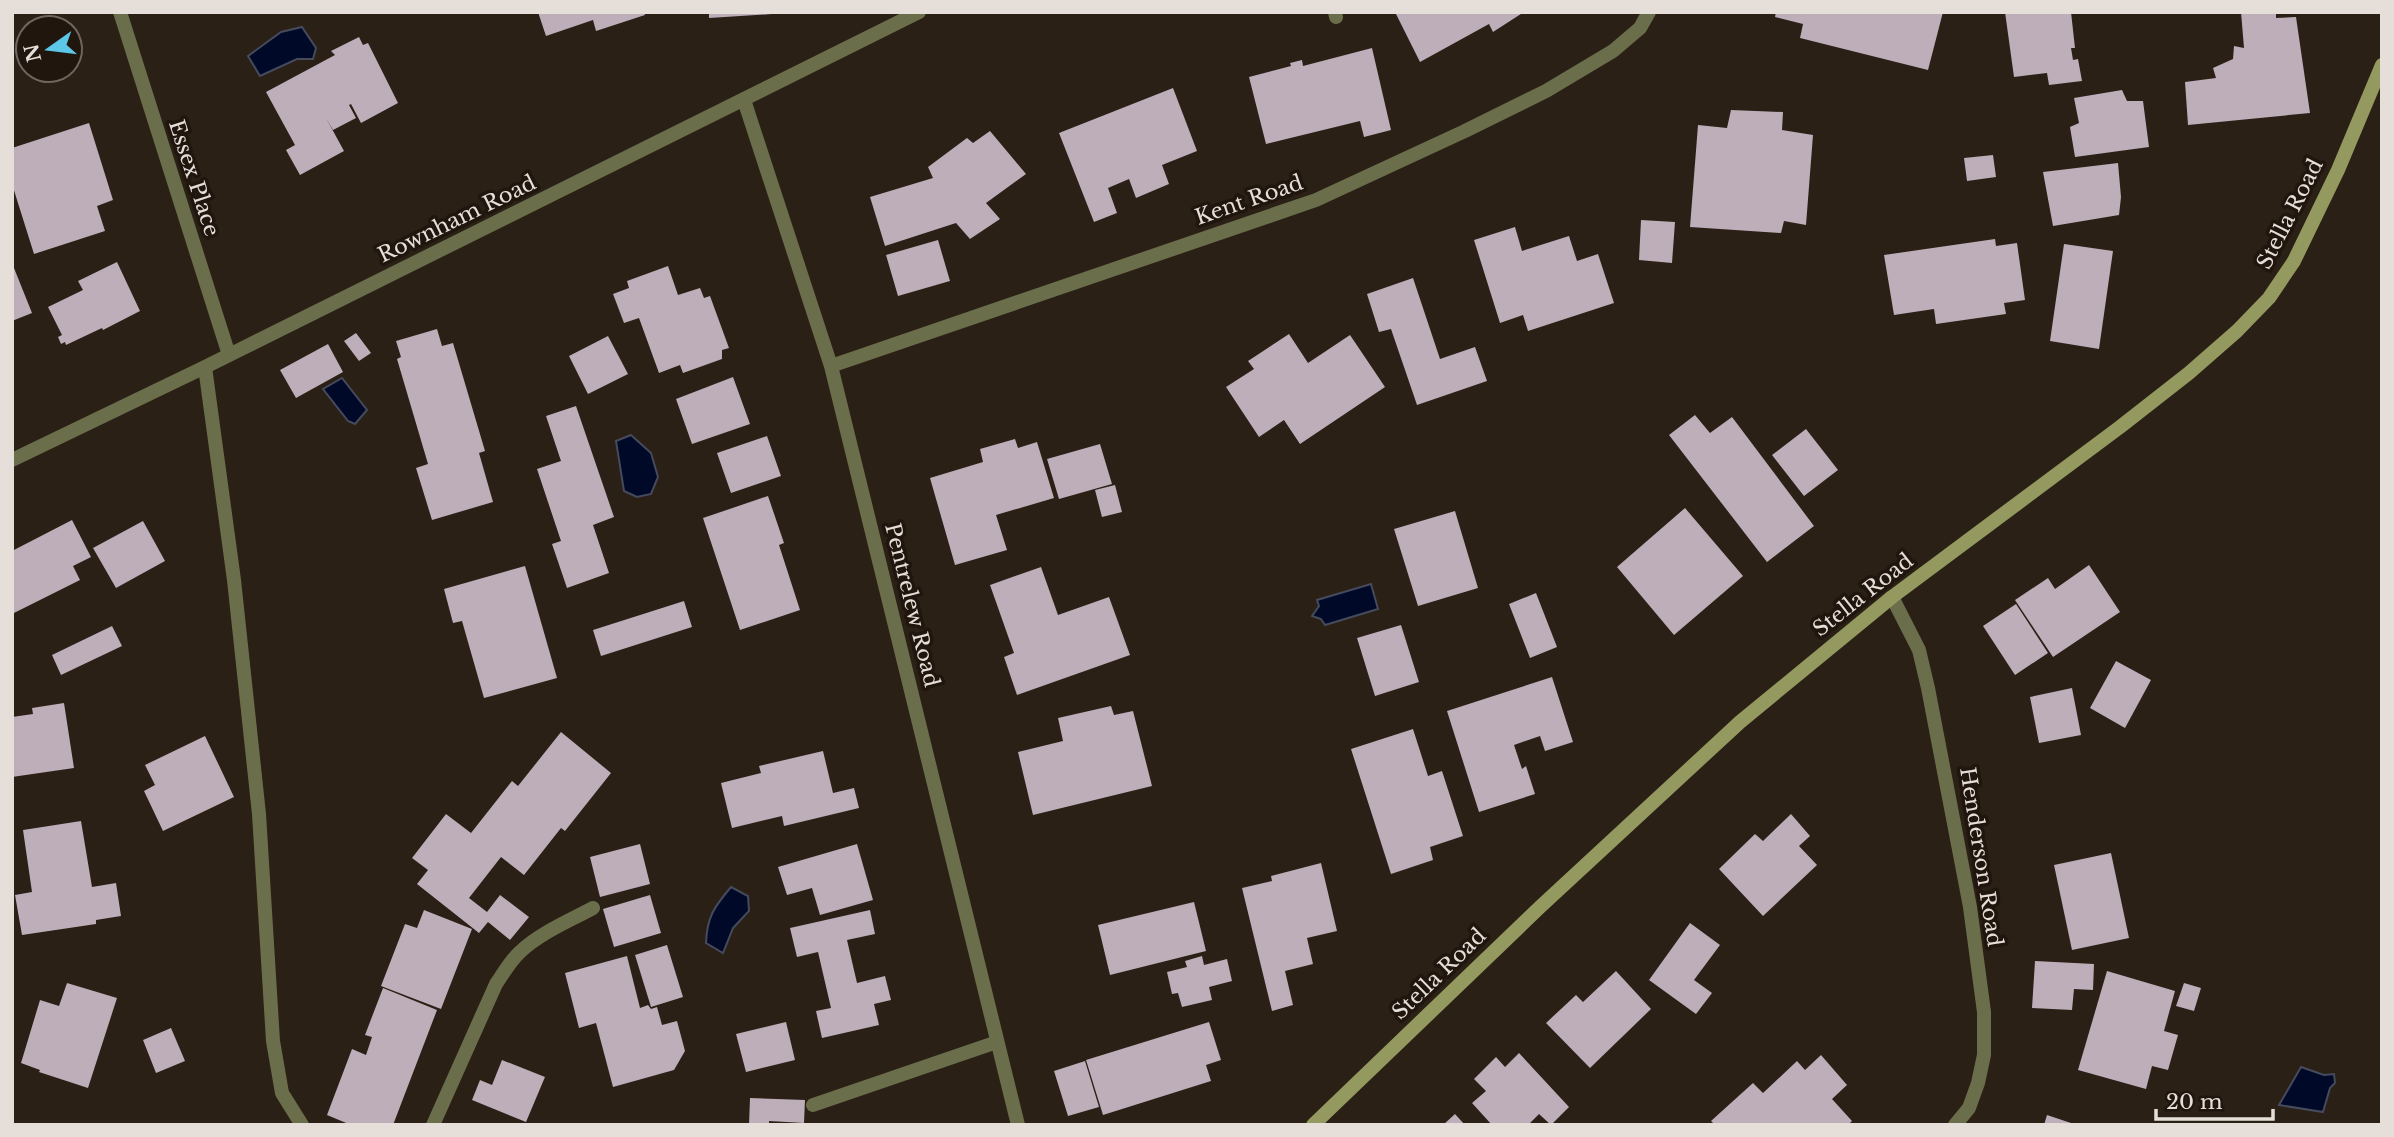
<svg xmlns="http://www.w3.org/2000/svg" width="2394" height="1137" font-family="'Libre Baskerville',serif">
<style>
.water{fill:#000a28;stroke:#454a5d;stroke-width:2}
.building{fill:#bdaeba}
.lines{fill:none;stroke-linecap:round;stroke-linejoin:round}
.service{stroke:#6b6e4b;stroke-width:14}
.minor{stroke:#6b6e4b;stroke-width:14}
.secondary{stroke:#949960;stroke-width:14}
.labels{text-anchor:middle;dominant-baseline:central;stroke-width:7;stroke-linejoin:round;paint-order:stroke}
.street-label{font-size:21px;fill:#e6dfd9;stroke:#20160d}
</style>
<rect width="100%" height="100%" fill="#2a2016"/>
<!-- water -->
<path class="water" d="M302 27 316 48 313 59H297L260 76 248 56 281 32Z
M342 378 367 410 355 424 348 421 323 389Z
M631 435 651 453 658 477 651 494 637 497 624 491 616 441Z
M1371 584 1378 609 1325 625 1321 619 1312 616 1319 606 1317 600Z
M731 887 748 896 749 911 733 928 723 953 706 943C707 917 714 907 731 887Z
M2301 1067 2324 1075 2334 1074 2335 1083 2330 1088 2323 1112 2279 1105Z"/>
<!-- building -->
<path class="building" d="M538 12H644L645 15 596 31 593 20 546 36Z
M709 12H772V14L709 18Z
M1395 12H1524L1493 32 1489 24 1420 62Z
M1776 12H1943L1928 70 1800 38 1803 24 1775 17Z
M2005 12H2071L2075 48H2071L2073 60 2078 59 2082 81 2049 85 2047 73 2014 77Z
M2241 12H2276V18L2296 17 2310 113 2188 125 2185 82 2216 78 2213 68 2233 59 2234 46 2244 48Z
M359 37 363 45 368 43 398 103 361 123 351 104 349 105 356 118 333 130 326 118 344 151 300 175 286 150 295 145 266 92 335 55 331 51Z
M1372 48 1391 130 1364 137 1360 121 1266 144 1249 77 1291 66 1290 63 1302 60 1303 66Z
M1173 88 1197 151 1162 165 1169 184 1136 198 1129 179 1108 188 1117 213 1094 222 1059 133Z
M2122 90 2127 101H2143L2149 147 2075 157 2070 127 2079 123 2074 98Z
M1731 110 1783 112 1782 130 1813 135 1806 225 1784 221 1781 233 1690 227 1698 125 1727 128Z
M89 123 113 200 97 206 105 231 34 254 12 184V148Z
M990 131 1026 174 986 203 1000 219 970 239 956 223 885 246 870 197 933 178 928 167 967 138 973 143Z
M1993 155 1996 177 1967 181 1964 158Z
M2118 163 2121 197 2119 215 2053 226 2043 172Z
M1641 220 1675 222 1672 263 1639 260Z
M1515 227 1522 251 1569 236 1577 261 1598 254 1614 303 1528 331 1523 315 1500 323 1474 240Z
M1995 239 1996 246 2017 243 2025 300 2004 303 2006 314 1936 324 1934 309 1894 315 1884 255Z
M938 240 950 281 898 296 886 255Z
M2064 244 2113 251 2099 349 2050 341Z
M117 262 140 311 103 330 102 328 66 345 65 342 61 344 58 337 62 335 48 307 83 290 78 281Z
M668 266 678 295 700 288 704 298 710 296 729 348 722 350V359L683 373 680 365 659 373 639 318 624 323 613 294 629 288 627 281Z
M14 268 32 313 12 321V269Z
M1413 278 1440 359 1475 347 1487 381 1417 405 1391 329 1379 332 1367 294Z
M437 329 442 346 453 343 485 451 479 453 493 502 432 520 416 468 428 464 397 359 401 357 396 341Z
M356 333 371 353 359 361 344 341Z
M1289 334 1308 363 1350 335 1385 387 1300 444 1284 420 1259 437 1226 387 1254 369 1248 361Z
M608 336 628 374 588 394 569 356Z
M328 344 343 372 296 398 280 370Z
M733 377 750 424 692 444 676 399Z
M576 406 614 517 593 525 609 573 567 588 552 544 561 541 537 469 561 461 546 416Z
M1695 415 1710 433 1732 417 1814 526 1767 562 1669 435Z
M1806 429 1838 470 1804 496 1772 455Z
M767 436 781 476 731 493 717 453Z
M1015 439 1018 448 1037 442 1054 498 996 515 1007 550 955 565 930 478 983 462 980 449Z
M1100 444 1112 484 1059 499 1047 459Z
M1115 485 1122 512 1102 517 1095 490Z
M768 496 784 543 779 545 800 610 740 630 703 518Z
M1685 508 1743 576 1674 635 1617 567Z
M1455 511 1478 588 1418 606 1394 529Z
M72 520 91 557 73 566 80 580 12 614V551Z
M143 521 165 561 116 588 93 548Z
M2089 565 2120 612 2053 657 2015 600 2048 578 2055 589Z
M525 566 557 678 484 698 462 621 453 623 444 589Z
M1041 567 1058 615 1109 597 1130 655 1017 695 1004 657 1014 653 990 585Z
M1536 593 1557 647 1530 658 1509 604Z
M684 601 692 627 601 656 593 630Z
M2016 604 2048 653 2015 675 1983 626Z
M1401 625 1419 682 1375 696 1357 638Z
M112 626 122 646 61 675 52 655Z
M2116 661 2151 680 2125 728 2090 708Z
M1552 677 1573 742 1545 751 1540 736 1514 745 1522 769 1526 766 1535 794 1479 812 1447 711Z
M2072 688 2081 735 2039 743 2030 697Z
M64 703 74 768 12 777V717L33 714 32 708Z
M1111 706 1114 715 1133 711 1152 786 1033 815 1018 752 1063 741 1058 718Z
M1413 729 1428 776 1442 771 1463 836 1430 847 1433 860 1391 874 1351 749Z
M561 732 611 773 565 831 561 828 524 875 501 857 469 898 487 912 500 895 529 917 510 940 488 922 479 933 417 884 428 870 412 858 446 814 471 833 512 781 518 786Z
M205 736 234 797 163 831 144 791 155 785 145 765Z
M823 751 833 793 854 788 859 808 784 826 782 816 732 828 721 783 761 773 759 766Z
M1791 814 1810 836 1799 846 1817 865 1763 916 1719 869 1755 834 1763 841Z
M81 821 92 887 116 883 121 916 96 920V924L22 935 15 895 32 892 23 830Z
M640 844 650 884 600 897 590 857Z
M857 844 873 900 820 915 812 888 787 895 778 867Z
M2111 853 2129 938 2072 950 2054 865Z
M1321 863 1337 931 1307 938 1313 964 1285 971 1293 1005 1272 1011 1242 888 1272 881 1271 876Z
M650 895 661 933 614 947 603 909Z
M1194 902 1206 951 1110 975 1098 925Z
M424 910 472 929 441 1009 381 986 405 924 417 928Z
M870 910 875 934 847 940 857 983 885 976 891 1000 874 1004 879 1025 822 1038 816 1011 831 1008 818 952 797 957 790 928Z
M1690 923 1720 945 1694 980 1712 993 1696 1014 1649 980Z
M667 945 683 997 651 1007 635 955Z
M627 956 640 1008 648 1005 651 1009 657 1007 662 1025 677 1021 685 1051 674 1070 613 1087 596 1023 579 1028 565 973Z
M1202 956 1204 965 1227 959 1232 981 1209 987 1212 1000 1182 1007 1178 993 1172 994 1167 972 1187 967 1185 961Z
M2035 961 2094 964 2093 990 2074 989 2072 1010 2032 1008Z
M1616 971 1651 1009 1590 1068 1546 1023 1576 995 1583 1002Z
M2107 971 2175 991 2164 1031 2178 1035 2168 1070 2152 1066 2146 1089 2078 1070Z
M67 983 117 998 88 1088 39 1072 40 1070 21 1063 40 1000 59 1006Z
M2184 983 2201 988 2194 1011 2176 1006Z
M383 988 437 1010 393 1125H351L327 1115 352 1049 366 1055 372 1037 365 1035Z
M786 1022 795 1060 746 1072 736 1034Z
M1209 1022 1221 1060 1206 1065 1211 1081 1103 1115 1086 1060Z
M171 1028 185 1061 156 1073 143 1040Z
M1519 1053 1569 1107 1551 1125 1539 1114 1528 1125H1492L1472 1103 1486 1091 1474 1079 1496 1057 1505 1067Z
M1821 1055 1847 1085 1832 1099 1852 1121 1848 1125H1715L1711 1121 1753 1083 1763 1093 1797 1061 1805 1070Z
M502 1060 545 1077 526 1122 472 1100 480 1080 492 1085Z
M1085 1061 1099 1107 1068 1116 1054 1071Z
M750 1098 805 1100 804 1123 769 1121V1125H749Z
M1455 1114 1465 1125H1443Z
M2047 1115 2074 1124V1125H2044Z"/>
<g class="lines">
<!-- service -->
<path class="service" d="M1335 12 1336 17
M813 1105 997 1042"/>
<!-- minor -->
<path class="minor" d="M120 12 229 355
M744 100 831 366 1018 1125
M831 366 1316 200 1465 131 1546 91 1613 51 1640 28 1649 12
M205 367 234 580 259 814 273 1041 282 1093 302 1125
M12 460 205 367 919 12
M1892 597 1919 650 1928 688 1970 907 1984 1012V1055L1978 1083 1969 1108 1955 1125
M433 1125 496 984C503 974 510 961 520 952 540 933 569 921 593 908"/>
<!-- secondary -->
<path class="secondary" d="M1313 1125 1540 907 1740 722 1892 597 2120 427 2189 373 2237 331 2269 298 2294 261 2338 170 2382 65"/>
</g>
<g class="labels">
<!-- street labels -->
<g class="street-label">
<text transform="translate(194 178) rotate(72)">Essex Place</text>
<text transform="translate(1249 200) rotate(-19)">Kent Road</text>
<text transform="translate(2290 214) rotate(-63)">Stella Road</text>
<text transform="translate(457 219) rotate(-26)">Rownham Road</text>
<text transform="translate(1863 595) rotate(-38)">Stella Road</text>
<text transform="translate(912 605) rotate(76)">Pentrelew Road</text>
<text transform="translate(1981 857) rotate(81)">Henderson Road</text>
<text transform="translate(1439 974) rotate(-44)">Stella Road</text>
</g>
</g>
<!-- border -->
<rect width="2394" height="1137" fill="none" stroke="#e6dfd9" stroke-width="28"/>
<!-- north arrow -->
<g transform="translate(49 49) rotate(256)"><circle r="33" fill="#20160d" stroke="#6f665f" stroke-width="2"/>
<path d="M0-5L12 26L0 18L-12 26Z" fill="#5dc7e8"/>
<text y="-10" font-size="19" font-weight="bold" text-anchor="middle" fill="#e6dfd9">N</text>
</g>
<!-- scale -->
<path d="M2156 1109v10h117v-10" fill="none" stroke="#e6dfd9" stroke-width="3.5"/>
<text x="2166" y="1109" font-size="21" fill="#e6dfd9" stroke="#20160d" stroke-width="5" paint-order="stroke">20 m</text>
</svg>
